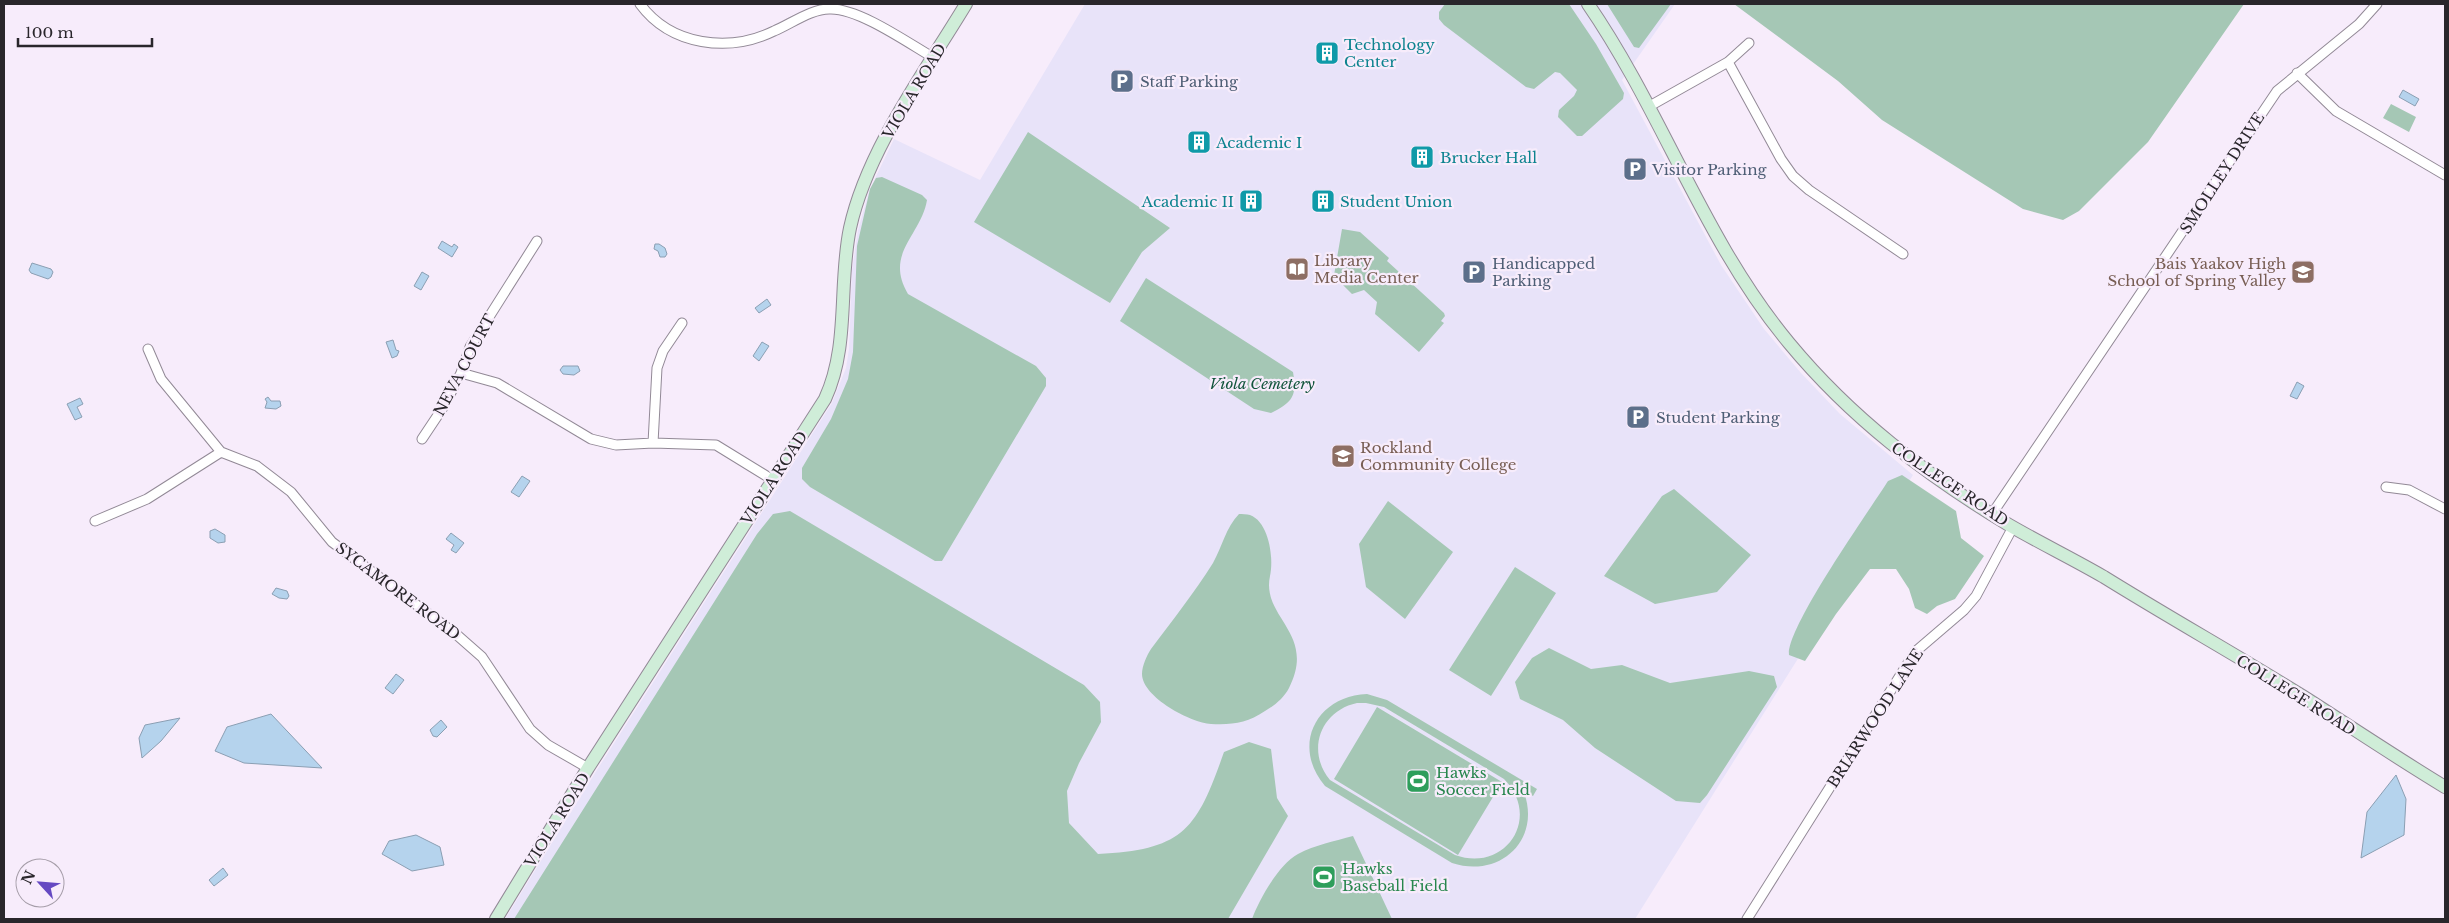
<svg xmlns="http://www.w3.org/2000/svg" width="2449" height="923" font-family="'Libre Baskerville',serif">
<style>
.education{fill:#e8e3f9}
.green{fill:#a5c7b5;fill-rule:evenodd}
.water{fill:#b5d3ed;stroke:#8b9fb3}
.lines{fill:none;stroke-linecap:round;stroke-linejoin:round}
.street-casing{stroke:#928996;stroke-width:11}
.secondary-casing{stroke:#928996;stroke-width:14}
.street{stroke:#fff;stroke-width:9}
.secondary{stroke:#cfedd8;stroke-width:12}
.labels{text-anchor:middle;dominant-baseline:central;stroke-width:4.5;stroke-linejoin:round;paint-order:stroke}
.culture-label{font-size:15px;fill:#0d838f;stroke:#f7ecfb;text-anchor:start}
.service-label{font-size:15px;fill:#4e5e75;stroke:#f7ecfb;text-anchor:start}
.street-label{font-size:15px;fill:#29262b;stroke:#f7ecfb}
.education-label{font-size:15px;fill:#785e54;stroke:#f7ecfb;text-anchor:start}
.park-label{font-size:15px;font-style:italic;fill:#12553c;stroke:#f7ecfb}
.leisure-label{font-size:15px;fill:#27864d;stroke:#f7ecfb;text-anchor:start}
</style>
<rect width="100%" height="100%" fill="#f7ecfb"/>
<!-- education -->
<path class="education" d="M1085 4H1675L1622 80 1721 265 1764 329 1801 373 1840 414 1913 475 1635 919H505L595 773 832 403 846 368 849 349 852 270 858 230 869 191 894 139 980 180Z"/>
<!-- green -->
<path class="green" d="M1445 4H1569L1596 44 1624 93 1623 99 1582 136H1577L1558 117 1559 110 1574 96 1577 90 1560 73 1555 72 1534 89 1526 87 1444 25 1439 19V12Z
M1607 4H1671L1639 48 1634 47Z
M1734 4H2244L2148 142 2079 211 2063 220 2023 209 1882 120 1838 81Z
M2391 104 2416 117 2409 132 2383 118Z
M1028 132 1170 228 1142 252 1110 303 974 222Z
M882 177 922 195 927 200C921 236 884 253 908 294L1036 366 1046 378V386L942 561H935L810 487 802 479V468L831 419 848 379 853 352 857 246 870 189 876 178Z
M1342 229 1360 232 1389 258 1387 261 1444 313 1445 316 1441 321 1444 323 1419 352 1375 314 1377 302 1364 290 1352 294 1340 282 1333 281Z
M1146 278 1293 372C1297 396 1293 402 1271 413L1254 409 1120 321Z
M1902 475 1956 511 1961 538 1984 556 1955 599 1937 606 1927 614 1915 608 1909 589 1896 569H1870L1836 614 1805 661 1789 655C1786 628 1869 511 1888 481Z
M1674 489 1751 555 1717 592 1655 604 1604 576 1662 496Z
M1388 501 1453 552 1405 619 1366 587 1359 544Z
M790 511 1084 685 1100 702 1101 722 1079 763 1067 791 1069 823 1098 854C1184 850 1197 829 1224 752L1249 742 1271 749 1277 798 1288 816 1228 919H514L757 534 773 514Z
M1239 514C1242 514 1247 514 1250 515 1269 522 1274 558 1270 576 1261 618 1317 633 1289 688 1284 698 1274 706 1265 711 1247 723 1233 725 1211 724 1191 723 1142 697 1142 674 1142 666 1147 655 1151 649 1172 621 1194 593 1213 563 1222 547 1226 527 1239 514Z
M1515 567 1556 593 1491 696 1449 670Z
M1549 648 1591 669 1622 665 1670 683 1749 671 1774 676 1777 687 1707 795 1700 803 1676 801 1595 748 1563 720 1520 699 1515 682 1532 658Z
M1367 694 1387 700 1537 789 1533 796 1523 790C1543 839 1500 879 1452 863L1325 786C1291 746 1316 696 1367 694ZM1357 703H1366L1384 707 1504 779C1542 817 1506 873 1455 855L1330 780C1306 751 1320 711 1357 703Z
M1377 707 1502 782 1458 855 1334 779Z
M1353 836 1392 919H1252C1259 900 1279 864 1298 854 1315 845 1335 841 1353 836Z"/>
<!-- water -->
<path class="water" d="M2403 90 2419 99 2415 106 2399 97Z
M442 241 452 247 454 244 458 247 452 257 438 248Z
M655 244H659L665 248 667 254 665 257H660L658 251 654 249Z
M32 263 51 269 53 272 51 277 48 279 31 273 29 270Z
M422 272 429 276 421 290 414 286Z
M767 299 771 305 759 313 755 308Z
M393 340 396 350 399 351 397 356 392 358 386 342Z
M762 342 769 346 759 361 753 356Z
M563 366H578L580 371 574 375 563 374 560 370Z
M2297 382 2304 386 2297 399 2290 396Z
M268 397 271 401H280L281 406 276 409 265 408 267 402 265 399Z
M80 398 83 404 77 407 82 417 75 420 67 404Z
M522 476 530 481 519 497 511 492Z
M215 529 225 535V542L218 543 210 538V531Z
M451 533 464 543 456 553 451 550 454 545 446 539Z
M276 588 287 591 289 596 287 599 279 598 272 594Z
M396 674 404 680 393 694 385 688Z
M271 714 322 768 244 763 215 751 227 727Z
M180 718 161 741 142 758 139 738 145 725Z
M441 720 447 727 437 737 433 736 430 730Z
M2396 775 2406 799 2404 835 2361 858 2367 812Z
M416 835 440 847 444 865 412 871 382 854 389 841Z
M223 868 228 875 214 886 209 880Z"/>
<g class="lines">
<!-- street casing -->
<g class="street-casing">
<path id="street" d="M640 4C671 46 729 53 774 31 791 24 812 8 831 9 860 9 908 43 934 58
M1728 62 1781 159 1793 176 1809 190 1903 254
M2297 73 2336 111 2445 175
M1648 107 1728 62 1749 43
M148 349 161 379 221 452 257 466 291 492 332 542 457 635 482 657 530 729 548 745 588 768
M461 373 497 383 591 439 616 445 653 443 716 445 773 480
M422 439 444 406 461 373 470 347 537 241
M653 443 657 368 663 351 682 323
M2386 487 2409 490 2445 509
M1992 514 2277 91 2359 24 2377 4
M95 521 147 499 221 452
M1747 919 1915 652 1964 610 1976 596 2013 527"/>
</g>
<!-- secondary casing -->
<g class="secondary-casing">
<path id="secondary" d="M1588 4C1663 113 1704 241 1789 343 1851 418 1926 475 2009 525 2040 543 2073 559 2104 577 2170 618 2238 656 2304 697 2351 727 2397 758 2445 787
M496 919 588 768 825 399C850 345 838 285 850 228 867 150 925 72 966 4"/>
</g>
<!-- street -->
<use href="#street" class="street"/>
<!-- secondary -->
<use href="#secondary" class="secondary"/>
</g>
<!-- icons -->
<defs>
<g id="building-square" transform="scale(1.25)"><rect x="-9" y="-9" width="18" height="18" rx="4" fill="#0f9aa8" stroke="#f7ecfb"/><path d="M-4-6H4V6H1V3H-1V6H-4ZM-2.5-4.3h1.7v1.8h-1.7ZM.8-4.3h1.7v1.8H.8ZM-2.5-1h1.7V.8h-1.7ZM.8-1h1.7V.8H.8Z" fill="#fff"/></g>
<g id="parking-square" transform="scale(1.25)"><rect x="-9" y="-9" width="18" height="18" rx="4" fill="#5c6f8a" stroke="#f7ecfb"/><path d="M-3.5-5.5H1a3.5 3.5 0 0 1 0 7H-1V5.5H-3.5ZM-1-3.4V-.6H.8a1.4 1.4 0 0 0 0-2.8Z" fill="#fff"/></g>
<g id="library-square" transform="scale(1.25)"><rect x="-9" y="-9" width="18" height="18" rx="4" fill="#8d6e63" stroke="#f7ecfb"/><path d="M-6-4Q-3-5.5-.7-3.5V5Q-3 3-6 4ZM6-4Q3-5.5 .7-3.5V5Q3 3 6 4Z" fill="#fff"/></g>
<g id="school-square" transform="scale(1.25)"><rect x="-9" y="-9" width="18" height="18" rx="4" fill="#8d6e63" stroke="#f7ecfb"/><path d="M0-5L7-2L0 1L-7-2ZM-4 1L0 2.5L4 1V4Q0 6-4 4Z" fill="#fff"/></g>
<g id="university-square" transform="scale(1.25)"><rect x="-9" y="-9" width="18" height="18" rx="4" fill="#8d6e63" stroke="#f7ecfb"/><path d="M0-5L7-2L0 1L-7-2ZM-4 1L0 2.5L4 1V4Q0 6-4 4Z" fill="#fff"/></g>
<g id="stadium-square" transform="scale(1.25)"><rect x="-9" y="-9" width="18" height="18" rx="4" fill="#2e9e5b" stroke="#f7ecfb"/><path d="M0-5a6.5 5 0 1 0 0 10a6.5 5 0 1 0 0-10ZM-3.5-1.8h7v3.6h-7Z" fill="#fff"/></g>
</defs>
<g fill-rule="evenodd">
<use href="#building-square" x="1327" y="53"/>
<use href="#parking-square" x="1122" y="81"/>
<use href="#building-square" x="1199" y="142"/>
<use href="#building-square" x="1422" y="157"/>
<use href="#parking-square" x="1635" y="169"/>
<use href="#building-square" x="1251" y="201"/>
<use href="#building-square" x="1323" y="201"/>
<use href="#library-square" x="1297" y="269"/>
<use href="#parking-square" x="1474" y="272"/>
<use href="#school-square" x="2303" y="272"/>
<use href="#parking-square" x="1638" y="417"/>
<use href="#university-square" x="1343" y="456"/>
<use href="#stadium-square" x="1418" y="781"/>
<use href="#stadium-square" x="1324" y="877"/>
</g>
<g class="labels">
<!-- culture labels -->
<g class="culture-label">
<text x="1344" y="44">Technology<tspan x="1344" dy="17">Center</tspan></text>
<text x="1216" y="142">Academic I</text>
<text x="1440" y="157">Brucker Hall</text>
<text x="1234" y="201" text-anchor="end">Academic II</text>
<text x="1340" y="201">Student Union</text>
</g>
<!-- service labels -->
<g class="service-label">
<text x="1140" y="81">Staff Parking</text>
<text x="1652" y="169">Visitor Parking</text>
<text x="1492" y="263">Handicapped<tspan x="1492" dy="17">Parking</tspan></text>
<text x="1656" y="417">Student Parking</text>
</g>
<!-- street labels -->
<g class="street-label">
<text transform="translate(914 91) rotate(-59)">VIOLA ROAD</text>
<text transform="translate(2222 173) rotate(-57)">SMOLLEY DRIVE</text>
<text transform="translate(464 365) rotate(-62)">NEVA COURT</text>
<text transform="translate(774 478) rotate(-57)">VIOLA ROAD</text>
<text transform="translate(1950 484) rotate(34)">COLLEGE ROAD</text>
<text transform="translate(398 591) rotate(37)">SYCAMORE ROAD</text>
<text transform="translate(2296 695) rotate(32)">COLLEGE ROAD</text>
<text transform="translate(1875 718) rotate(-57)">BRIARWOOD LANE</text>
<text transform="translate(557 820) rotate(-58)">VIOLA ROAD</text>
</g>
<!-- education labels -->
<g class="education-label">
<text x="1314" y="260">Library<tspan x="1314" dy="17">Media Center</tspan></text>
<text x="2286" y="263" text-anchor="end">Bais Yaakov High<tspan x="2286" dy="17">School of Spring Valley</tspan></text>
<text x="1360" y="447">Rockland<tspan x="1360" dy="17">Community College</tspan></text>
</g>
<!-- park labels -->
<g class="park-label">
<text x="1262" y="383">Viola Cemetery</text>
</g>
<!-- leisure labels -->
<g class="leisure-label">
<text x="1436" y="772">Hawks<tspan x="1436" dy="17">Soccer Field</tspan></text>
<text x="1342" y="868">Hawks<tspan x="1342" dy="17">Baseball Field</tspan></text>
</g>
</g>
<!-- border -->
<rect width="2449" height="923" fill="none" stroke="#29262b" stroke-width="10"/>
<!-- north arrow -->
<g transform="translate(40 883) rotate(296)"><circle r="24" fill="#f7ecfb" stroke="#a59da8"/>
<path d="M0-4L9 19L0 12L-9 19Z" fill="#6549c2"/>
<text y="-8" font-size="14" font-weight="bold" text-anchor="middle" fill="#29262b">N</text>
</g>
<!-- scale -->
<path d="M18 38v8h134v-8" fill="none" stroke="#29262b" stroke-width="2.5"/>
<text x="25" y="38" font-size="15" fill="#29262b" stroke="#f7ecfb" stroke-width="4" paint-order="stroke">100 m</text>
</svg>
